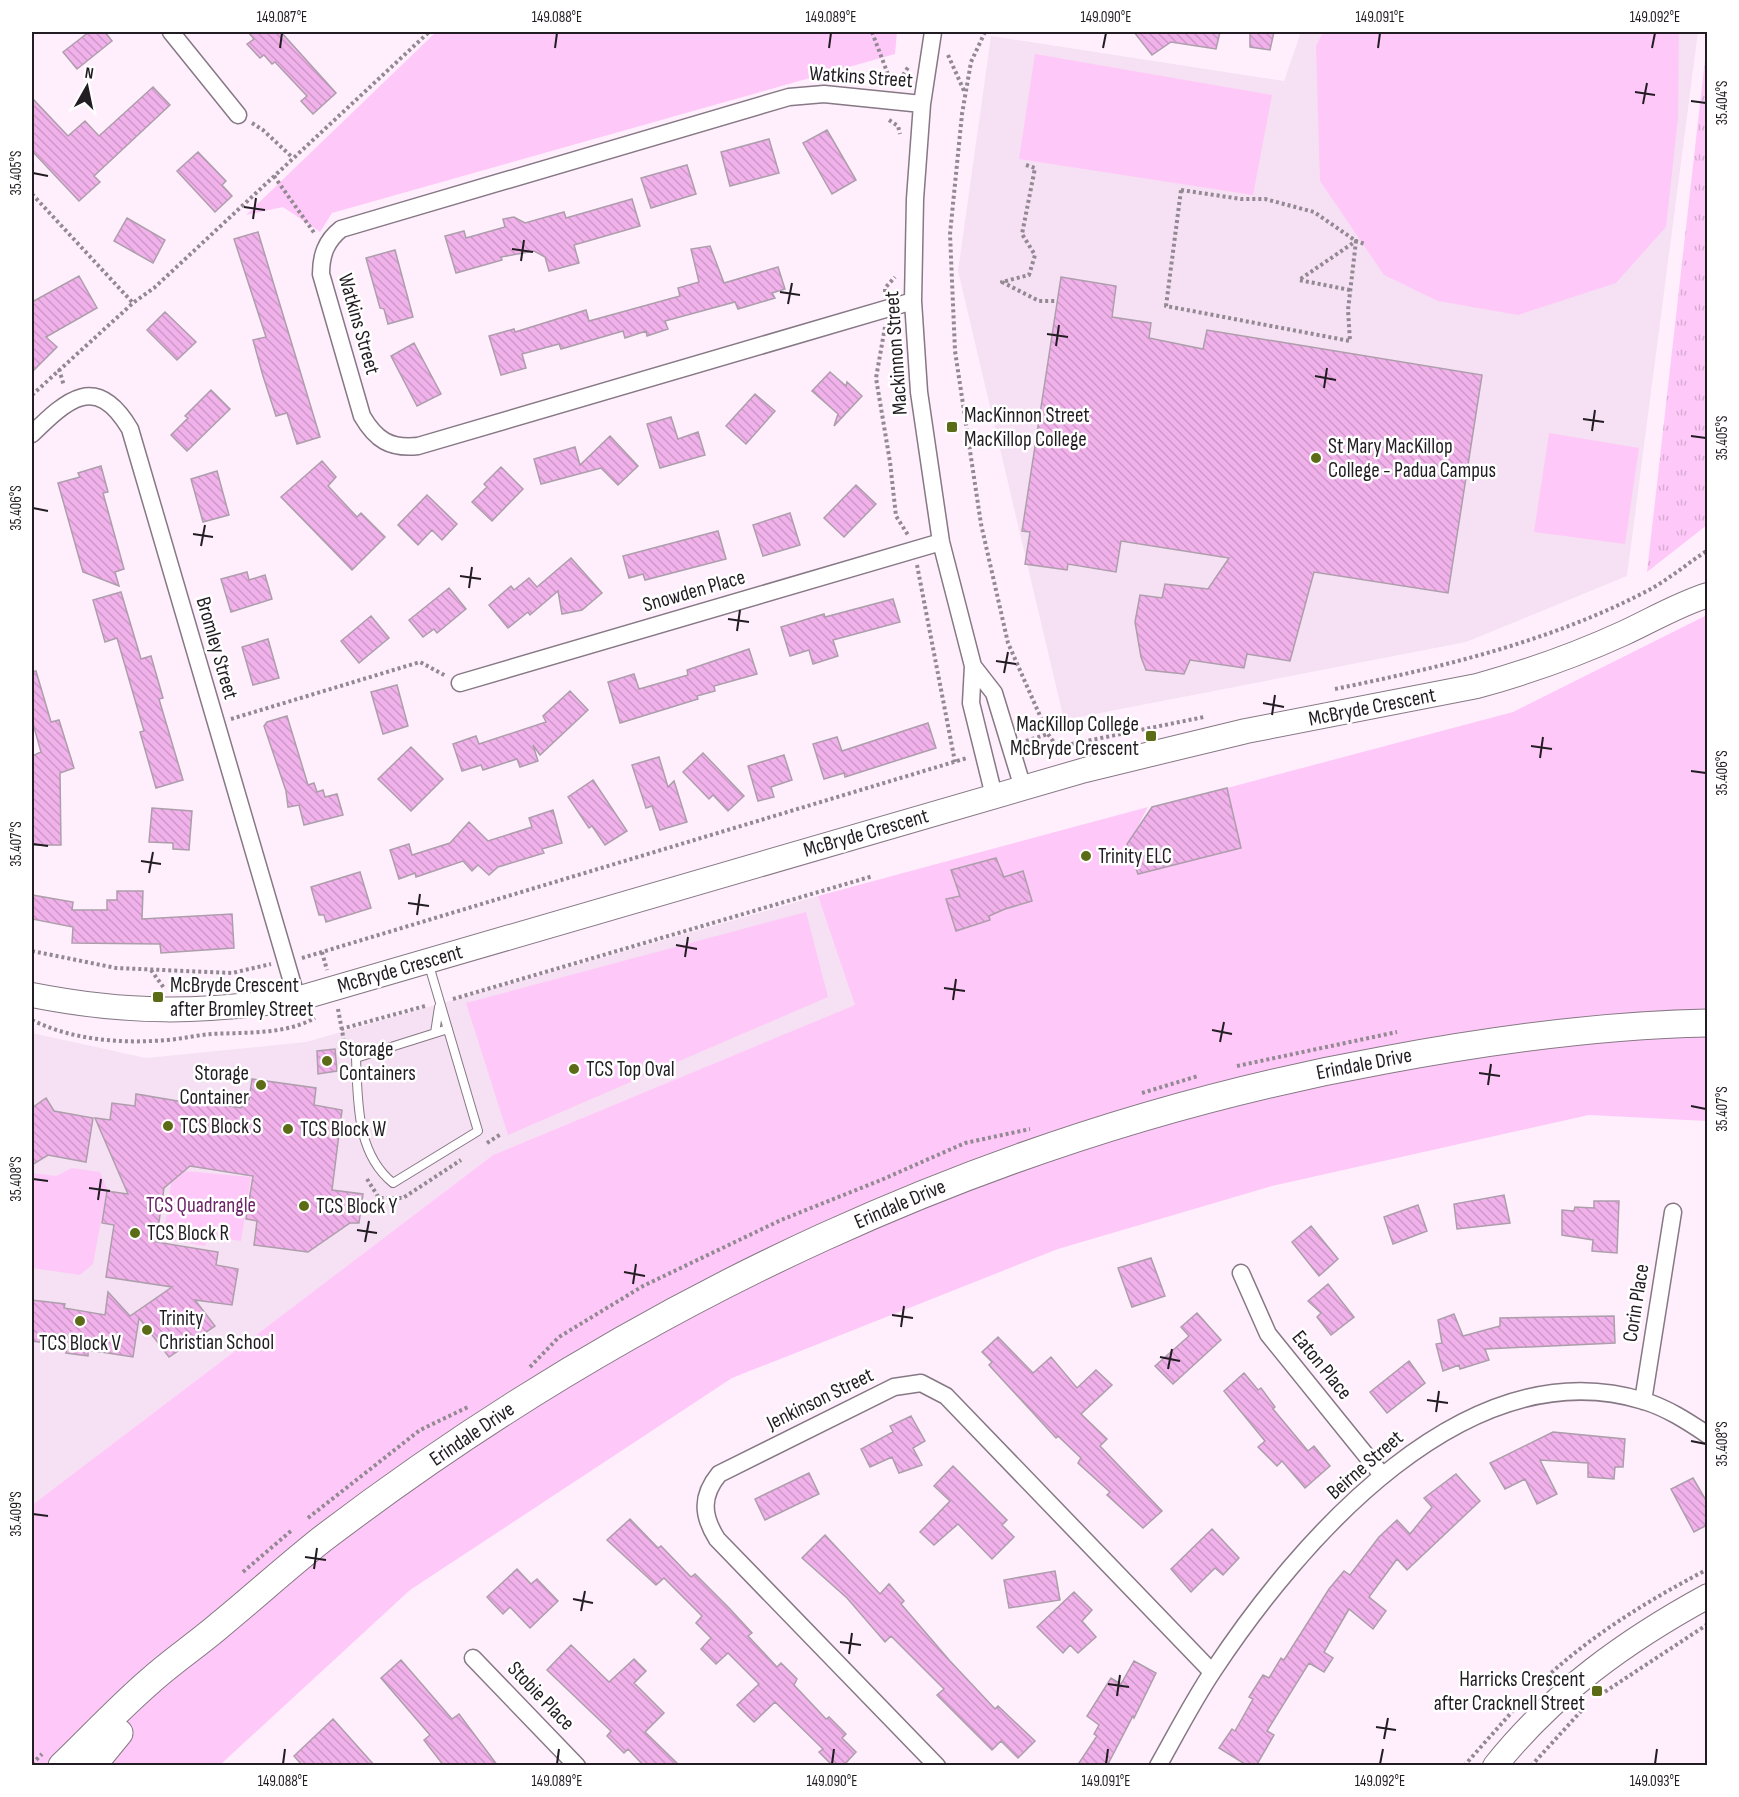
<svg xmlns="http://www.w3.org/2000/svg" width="1739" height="1797" font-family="'Sofia Sans Condensed',sans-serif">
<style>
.built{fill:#f6e0f3}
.grass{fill:url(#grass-tufts)}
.park{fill:#fec9f8}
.building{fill:url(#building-back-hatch);stroke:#ad9eab;stroke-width:1.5}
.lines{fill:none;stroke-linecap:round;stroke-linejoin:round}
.lane-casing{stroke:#867884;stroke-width:10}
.street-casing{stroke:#867884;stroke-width:19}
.secondary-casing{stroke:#867884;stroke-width:26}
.primary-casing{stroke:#867884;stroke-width:29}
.path{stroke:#938992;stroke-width:4;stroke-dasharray:3 3;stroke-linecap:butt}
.lane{stroke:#fff;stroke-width:8}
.street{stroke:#fff;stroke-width:16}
.secondary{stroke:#fff;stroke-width:24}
.primary{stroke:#fff;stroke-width:27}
.ticks{fill:none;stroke:#221d22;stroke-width:2}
.poi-dot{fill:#5b6b16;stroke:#fff;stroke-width:2}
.labels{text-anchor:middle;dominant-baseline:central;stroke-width:5;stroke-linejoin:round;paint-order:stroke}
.street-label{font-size:21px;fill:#221d22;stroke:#fff}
.poi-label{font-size:21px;fill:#221d22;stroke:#fff;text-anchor:start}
.park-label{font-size:21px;fill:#6c2468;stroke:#fff}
.neatline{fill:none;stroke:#221d22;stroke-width:2}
.ticks-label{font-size:15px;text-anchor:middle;fill:#221d22}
</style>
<defs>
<pattern id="grass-tufts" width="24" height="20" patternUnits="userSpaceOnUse" patternTransform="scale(1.5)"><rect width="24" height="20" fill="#fec9f8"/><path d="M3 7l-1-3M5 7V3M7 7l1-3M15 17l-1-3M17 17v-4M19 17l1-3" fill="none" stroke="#d9acd4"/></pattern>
<pattern id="building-back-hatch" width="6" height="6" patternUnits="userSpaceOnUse" patternTransform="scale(1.5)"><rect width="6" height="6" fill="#f1b1ea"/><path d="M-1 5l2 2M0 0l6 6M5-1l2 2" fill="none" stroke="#ce98c8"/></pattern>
</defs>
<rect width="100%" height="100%" fill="#ffeffd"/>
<!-- built -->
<path class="built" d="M1301 32H1698L1627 576 1466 642 1064 720 958 271 991 36 1284 81Z
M818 896 856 1005 493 1155 32 1505V1033L146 1058 306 1042Z"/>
<!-- grass -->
<path class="grass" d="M1707 42V525L1647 572Z"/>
<!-- park -->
<path class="park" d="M436 32H897L895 54 332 213 320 232 283 207 246 215Z
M1323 32H1679L1678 118 1666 227 1616 283 1518 315 1438 301 1384 275 1320 181 1316 46Z
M1035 54 1272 95 1253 195 1019 159Z
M1549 433 1639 448 1625 544 1534 532Z
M1707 615V1121L1589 1115 1272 1186 1058 1249 732 1378 410 1590 220 1765 32 1766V1505L493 1155 855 1005 818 896 1148 807 1134 834 1227 788 1513 712Z
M806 912 828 997 508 1135 466 1003Z
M72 1168 100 1172 107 1189 93 1264 80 1275 32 1268V1173L56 1176Z
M173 1170 251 1177 241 1241 208 1236 205 1246 163 1239Z"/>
<!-- building -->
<path class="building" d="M89 32H105L112 41 77 69 63 52Z
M248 32H281L336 93 313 114 301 101 307 96 275 62 272 64 264 55 260 58 247 44 254 39Z
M1134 32H1220L1216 49 1171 42 1152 55Z
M1250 32H1274L1270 50 1250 47Z
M153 87 170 105 94 176 100 182 79 201 32 151V98L68 136 85 121 99 136Z
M827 130 856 180 832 194 803 143Z
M769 139 779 173 730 186 721 152Z
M198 152 226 181 222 185 232 196 215 212 177 171Z
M687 165 696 194 651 208 641 178Z
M632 199 640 226 574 245 579 263 549 271 545 257 534 251 501 257 502 260 456 273 445 236 464 231 466 238 505 227 503 219 514 217 525 223 564 212 566 218Z
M127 218 165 240 153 263 114 241Z
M258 232 320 437 297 444 287 413 276 416 263 376 253 340 266 337 234 239Z
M710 246 724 283 778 267 785 289 772 293 775 298 738 309 735 302 665 321 668 329 647 336 646 331 625 338 623 331 561 349 559 344 522 354 526 368 501 375 489 336 514 329 515 332 586 310 589 321 680 296 678 288 699 282 691 249Z
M395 250 413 317 388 324 384 309 380 308 366 258Z
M79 276 97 308 46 337 57 347 32 372V302Z
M1061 277 1116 286 1112 317 1151 323 1149 338 1203 349 1207 330 1482 375 1448 593 1314 572 1290 661 1247 654 1244 668 1190 660 1184 674 1146 670 1141 657 1135 622 1140 595 1162 598 1165 584 1208 589 1229 558 1121 541 1116 572 1068 564 1067 570 1025 564 1030 532 1022 531Z
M165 312 196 342 177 360 147 330Z
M414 343 441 394 417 406 391 356Z
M830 372 846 386 847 382 862 396 834 426 838 414 812 391Z
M211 390 230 409 187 451 171 435 188 418 185 416Z
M755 394 775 411 746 444 726 426Z
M671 417 678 439 698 432 705 455 660 468 647 424Z
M610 436 638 466 618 485 601 468 541 484 534 459 575 447 580 465Z
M322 461 336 477 328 486 357 517 361 513 385 537 352 570 281 497Z
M101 466 108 492 103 493 124 569 115 572 119 586 83 572 58 483 80 477 78 473Z
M501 467 523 489 492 521 472 502 487 487 484 484Z
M217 471 229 515 203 522 191 479Z
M856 485 876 504 844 537 824 518Z
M427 495 457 524 442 540 432 530 418 545 398 525Z
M790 513 800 545 763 556 753 525Z
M718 531 726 559 645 580 643 574 629 578 623 556Z
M571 558 602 593 582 610 562 614 558 591 530 615 528 612 508 628 489 605 511 586 514 590 529 578 537 587Z
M247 572 249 580 265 575 272 599 231 612 221 579Z
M449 588 466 609 437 633 434 629 423 637 409 620Z
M121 592 141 659 151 656 163 698 159 699 183 780 156 788 140 732 144 731 117 638 105 642 93 600Z
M893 599 900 622 833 640 838 656 813 664 809 650 790 656 781 627 824 614 825 617Z
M371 616 389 638 359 663 341 641Z
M268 639 279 678 253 685 242 647Z
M749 649 757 674 714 686 715 691 697 696 698 699 620 723 608 682 634 674 639 689 688 675 687 670Z
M36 671 51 722 59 720 74 768 60 773 61 845H32V756L41 752 32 720V672Z
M397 685 408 726 383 734 371 692Z
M570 691 588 710 540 755 533 745 538 761 520 767 517 759 483 770 481 765 462 771 453 744 476 736 479 744 546 722 543 716Z
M287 716 308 785 314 783 317 792 323 790 325 797 337 794 343 815 304 825 299 805 288 807 286 791 264 726 267 722Z
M928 723 936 748 845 777 844 773 824 779 813 744 837 737 842 751Z
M411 747 443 779 411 811 378 779Z
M703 753 744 796 728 811 713 795 709 799 683 772Z
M784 755 792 780 771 787 774 797 758 801 748 766Z
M659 757 668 787 674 781 687 822 660 830 652 806 646 808 632 765Z
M593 780 627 831 605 845 592 826 589 828 568 797Z
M1227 788 1241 848 1138 874 1127 844 1152 807Z
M152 808 192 811 189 850 173 849V843L149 842Z
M553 810 562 843 542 849 544 853 498 867 489 875 478 865 472 871 463 861 416 877 415 873 399 879 390 850 409 844 412 855 450 843 469 822 488 841 532 827 529 818Z
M996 858 1004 877 1023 871 1032 901 1005 909 989 916 990 920 956 931 946 899 960 896 951 870Z
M360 872 371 908 326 922 324 915H319L311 887Z
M117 891H143L142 919 232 914 234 948 161 953 160 944 72 943 73 927 32 919V895L73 902 72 910H107V900H117Z
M335 1049 337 1071 318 1074 317 1051Z
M252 1079 316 1088 314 1105 342 1110 332 1190 363 1194 359 1223H350L308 1252 254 1245 257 1221 246 1219 253 1176 190 1166 164 1188 156 1242 218 1252 216 1265 238 1269 232 1305 195 1300 215 1326 169 1357 139 1318 133 1357 88 1350V1356L66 1353 67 1346 32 1341V1300L65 1304 64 1308 105 1315 108 1292 130 1316 172 1287 106 1277 114 1225 102 1223 107 1191 128 1194 95 1118 110 1120 112 1103 135 1106 136 1094 201 1105 202 1102 241 1108 243 1099 249 1100Z
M46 1098 54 1111 93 1118 86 1162 48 1155 32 1165V1108Z
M1504 1195 1510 1223 1457 1229 1454 1204Z
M1594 1201H1619L1617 1253 1592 1251 1593 1240 1562 1235V1210L1574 1211 1575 1207 1594 1208Z
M1418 1205 1427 1231 1393 1244 1384 1217Z
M1311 1226 1338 1259 1319 1276 1292 1242Z
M1151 1258 1165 1296 1132 1307 1118 1268Z
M1328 1284 1354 1317 1331 1335 1317 1317 1321 1313 1308 1301Z
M1197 1313 1221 1340 1173 1384 1155 1366 1189 1336 1181 1327Z
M1454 1314 1463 1336 1500 1326V1318L1614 1316 1615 1343 1485 1349 1489 1360 1460 1369 1459 1365 1443 1371 1436 1344 1442 1343 1438 1320Z
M998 1337 1033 1373 1051 1357 1077 1388 1096 1370 1112 1385 1081 1414 1107 1439 1100 1446 1162 1511 1143 1528 1107 1495 1110 1492 1078 1463 1081 1458 1058 1436 1056 1438 989 1365 992 1362 982 1352Z
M1409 1361 1425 1383 1387 1413 1370 1392Z
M1244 1373 1258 1390 1261 1388 1275 1407 1273 1409 1308 1451 1314 1446 1330 1466 1305 1488 1282 1461 1277 1466 1258 1447 1265 1441 1224 1391Z
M911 1416 925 1441 913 1448 922 1465 899 1473 892 1457 870 1467 861 1449 893 1432 890 1426Z
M1553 1432 1625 1439 1623 1467H1615L1614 1479 1588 1477V1463L1540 1460 1557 1494 1537 1504 1525 1479 1505 1489 1490 1463Z
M953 1466 1007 1520 1002 1525 1014 1537 992 1559 958 1524 934 1545 920 1532 950 1501 934 1486Z
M809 1473 819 1494 765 1520 755 1499Z
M1456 1474 1480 1501 1407 1570 1397 1559 1369 1597 1386 1611 1373 1629 1349 1609 1324 1652 1333 1658 1324 1672 1309 1663 1267 1731 1274 1735 1256 1766H1248L1219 1748 1232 1729 1235 1731 1253 1699 1249 1697 1263 1675 1269 1678 1281 1658 1284 1660 1329 1589 1344 1571 1350 1575 1379 1537 1397 1520 1410 1534 1432 1507 1424 1498Z
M1693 1478 1707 1502V1525L1694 1532 1671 1489Z
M630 1519 658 1548 661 1546 691 1577 695 1574 730 1609 752 1633 748 1636 777 1667 781 1663 797 1679 794 1685 826 1719 829 1717 846 1734 842 1738 856 1752 843 1766H833L819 1752 823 1749 775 1702 754 1722 737 1705 759 1684 728 1653 716 1664 701 1649 711 1638 696 1623 702 1616 664 1578 656 1585 607 1540Z
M1212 1529 1239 1558 1223 1575 1215 1568 1191 1592 1171 1569Z
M825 1535 880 1594 889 1584 904 1601 901 1604 950 1661 995 1709 998 1706 1035 1741 1018 1758 1001 1741 992 1750 937 1695 944 1689 891 1636 885 1642 847 1598 802 1558Z
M517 1569 531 1584 537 1579 558 1601 530 1628 510 1607 503 1614 487 1597Z
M1055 1571 1060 1600 1009 1608 1004 1580Z
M1074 1592 1092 1610 1082 1621 1096 1637 1078 1653 1070 1645 1063 1653 1037 1627Z
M571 1645 609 1682 634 1659 646 1671 634 1683 664 1713 645 1732 680 1766H644L628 1749 624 1753 607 1736 611 1731 547 1670Z
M401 1660 452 1719 459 1714 498 1766H444L424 1740 430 1735 381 1678Z
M1134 1661 1156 1673 1134 1718 1133 1716 1107 1766H1077L1097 1736 1094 1734 1099 1725 1087 1716 1111 1678 1121 1684Z
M333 1719 375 1766H303L294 1756Z"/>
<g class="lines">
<!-- lane casing -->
<g class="lane-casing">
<path id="lane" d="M428 962 478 1131 393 1183C356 1153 358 1102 356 1058L448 1029
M435 1033 439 1007"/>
</g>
<!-- street casing -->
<g class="street-casing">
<path id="street" d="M171 32 238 115
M933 32 922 104 915 199 913 301 919 392 941 542 973 666 971 703 994 796
M913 301 418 446C390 449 376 440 362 416L321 274C321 255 326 241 341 229L789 97 824 94 922 104
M32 434C67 400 96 372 130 429L297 999
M973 666 994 693 1023 788
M460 683 941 542
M1241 1273 1268 1334 1382 1475
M1643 1401 1673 1212
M473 1658 577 1766
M937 1766 717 1539C702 1515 701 1496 719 1474L894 1387 921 1383 946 1396 1212 1672
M1158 1766C1176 1734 1193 1701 1213 1671 1299 1541 1466 1346 1644 1401 1667 1408 1687 1421 1708 1435"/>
</g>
<!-- secondary casing -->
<g class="secondary-casing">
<path id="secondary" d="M32 995C128 1014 201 1013 297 999L1085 770 1246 731 1477 686C1528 672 1576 655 1624 633 1652 620 1679 604 1708 595
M1495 1766C1553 1693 1627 1640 1708 1596"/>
</g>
<!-- primary casing -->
<g class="primary-casing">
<path id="primary" d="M62 1766C91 1738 119 1708 149 1682 172 1661 198 1644 221 1624 255 1596 287 1567 321 1540 634 1301 996 1130 1385 1060 1492 1040 1599 1025 1708 1023
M92 1766 119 1733"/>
</g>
<!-- path -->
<path class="path" d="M872 32 892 85
M985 32 971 62 962 114 950 234 955 351 981 524 1008 643 1048 734 1057 747 1204 717
M948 55 965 93
M893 82 903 75 909 66
M889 120 898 126 900 134
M252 123 263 130 293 158
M1026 165 1035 168 1022 234 1035 255 1029 275 1002 282 1039 301H1057
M274 176 315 234
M1181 190 1241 199H1265L1314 212 1356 241 1348 310 1350 341 1166 306Z
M32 194 133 303
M1350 290 1299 280 1356 241 1365 244
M885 292V288L895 277
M885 327 876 378 890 462 896 516 908 535
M59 369 64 386
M32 395 133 303 154 288 429 32
M917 565 955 762
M1335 689C1442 667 1549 642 1647 591 1668 580 1688 563 1708 550
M231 719 420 662 446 676
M1026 741 1048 734
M32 951 116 968 232 973 271 964
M322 952 327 970
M302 958 967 758
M151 970 164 988
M453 999 873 876
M338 1009 346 1052
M32 1020C72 1040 122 1044 166 1040 182 1039 197 1035 212 1034 247 1032 284 1035 315 1018
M341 1029 425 1006
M1237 1066 1397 1032
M1142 1093 1198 1076
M487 1143 501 1134
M367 1179 379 1198H403L461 1160
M530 1367 559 1337 643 1286 781 1220 881 1180 965 1143 1030 1129
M308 1518 420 1430 468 1407
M243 1572 292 1530
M1538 1685C1588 1637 1647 1601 1708 1569
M1600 1695 1708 1624
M32 1764 42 1754
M1464 1766 1518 1705
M1531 1766 1583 1709"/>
<!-- lane -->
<use href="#lane" class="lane"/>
<!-- street -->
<use href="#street" class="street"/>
<!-- secondary -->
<use href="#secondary" class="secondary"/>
<!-- primary -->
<use href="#primary" class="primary"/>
</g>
<!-- ticks -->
<path class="ticks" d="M280 48 282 33M555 48 557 33M829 48 831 33M1103 48 1106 33M1378 48 1380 33M1652 48 1655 33M1635 92 1655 95M1691 101 1706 103M1643 104 1647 83M33 173 48 176M244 207 265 210M253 219 256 198M512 249 533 252M521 261 524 240M780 292 800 295M788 304 792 283M1047 334 1068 337M1056 346 1059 325M1315 376 1336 380M1324 388 1327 368M1583 419 1604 422M1592 431 1595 410M1691 436 1706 438M33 508 48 511M193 534 213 537M201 546 205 525M460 576 481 579M469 588 472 567M728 619 749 622M737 631 740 610M996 661 1016 664M1004 673 1008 652M1263 703 1284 707M1272 715 1275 695M1531 746 1552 749M1540 758 1543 737M1691 771 1706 773M33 844 48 846M141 861 161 864M149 873 153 852M408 903 429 906M417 915 420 894M676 945 697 949M685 957 688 937M944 988 965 991M953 1000 956 979M1212 1030 1232 1034M1220 1042 1224 1022M1479 1073 1500 1076M1488 1085 1491 1064M1691 1106 1706 1109M33 1179 48 1181M89 1188 110 1191M98 1200 101 1179M357 1230 377 1233M365 1242 369 1221M624 1272 645 1276M633 1284 636 1264M892 1315 913 1318M901 1327 904 1306M1160 1357 1180 1361M1168 1369 1172 1349M1427 1400 1448 1403M1436 1412 1439 1391M1691 1441 1706 1444M33 1514 48 1516M305 1557 326 1560M314 1569 317 1548M573 1599 593 1603M581 1611 585 1591M840 1642 861 1645M849 1654 852 1633M1108 1684 1129 1687M1117 1696 1120 1675M1376 1727 1396 1730M1384 1739 1388 1718M283 1764 285 1749M557 1764 559 1749M832 1764 834 1749M1106 1764 1108 1749M1380 1764 1383 1749M1655 1764 1657 1749"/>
<!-- markers -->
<g class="poi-dot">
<rect x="946" y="421" width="12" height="12" rx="3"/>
<circle cx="1316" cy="458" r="6"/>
<rect x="1145" y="730" width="12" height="12" rx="3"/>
<circle cx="1086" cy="856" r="6"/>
<rect x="152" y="991" width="12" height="12" rx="3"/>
<circle cx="327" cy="1061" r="6"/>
<circle cx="574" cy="1069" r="6"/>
<circle cx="261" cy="1085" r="6"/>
<circle cx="168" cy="1126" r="6"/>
<circle cx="288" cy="1129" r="6"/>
<circle cx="304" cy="1206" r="6"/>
<circle cx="135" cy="1233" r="6"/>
<circle cx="80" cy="1321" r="6"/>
<circle cx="147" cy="1330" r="6"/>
<rect x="1591" y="1685" width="12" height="12" rx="3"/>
</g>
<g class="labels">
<!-- street labels -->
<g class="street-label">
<text transform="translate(861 77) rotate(4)">Watkins Street</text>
<text transform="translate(359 324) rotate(74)">Watkins Street</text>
<text transform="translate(896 353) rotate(-94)">Mackinnon Street</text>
<text transform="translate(694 591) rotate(-16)">Snowden Place</text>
<text transform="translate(217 648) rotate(74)">Bromley Street</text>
<text transform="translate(1372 707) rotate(-11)">McBryde Crescent</text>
<text transform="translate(866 833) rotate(-16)">McBryde Crescent</text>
<text transform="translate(400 969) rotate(-16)">McBryde Crescent</text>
<text transform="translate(1364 1064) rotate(-11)">Erindale Drive</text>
<text transform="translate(900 1204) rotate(-23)">Erindale Drive</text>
<text transform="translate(1636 1303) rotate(-81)">Corin Place</text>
<text transform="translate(1322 1365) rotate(51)">Eaton Place</text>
<text transform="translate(820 1399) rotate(-26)">Jenkinson Street</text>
<text transform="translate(472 1434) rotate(-34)">Erindale Drive</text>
<text transform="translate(1365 1465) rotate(-41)">Beirne Street</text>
<text transform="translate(541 1696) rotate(46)">Stobie Place</text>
</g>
<!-- poi labels -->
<g class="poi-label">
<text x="964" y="415">MacKinnon Street<tspan x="964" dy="24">MacKillop College</tspan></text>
<text x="1328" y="446">St Mary MacKillop<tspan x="1328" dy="24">College - Padua Campus</tspan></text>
<text x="1139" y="724" text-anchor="end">MacKillop College<tspan x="1139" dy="24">McBryde Crescent</tspan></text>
<text x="1098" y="856">Trinity ELC</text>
<text x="170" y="985">McBryde Crescent<tspan x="170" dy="24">after Bromley Street</tspan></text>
<text x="339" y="1049">Storage<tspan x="339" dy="24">Containers</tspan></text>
<text x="586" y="1069">TCS Top Oval</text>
<text x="249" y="1073" text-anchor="end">Storage<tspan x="249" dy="24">Container</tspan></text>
<text x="180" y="1126">TCS Block S</text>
<text x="300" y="1129">TCS Block W</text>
<text x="316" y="1206">TCS Block Y</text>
<text x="147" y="1233">TCS Block R</text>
<text x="159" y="1318">Trinity<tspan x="159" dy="24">Christian School</tspan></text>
<text x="80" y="1343" text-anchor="middle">TCS Block V</text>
<text x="1585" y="1679" text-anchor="end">Harricks Crescent<tspan x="1585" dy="24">after Cracknell Street</tspan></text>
</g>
<!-- park labels -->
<g class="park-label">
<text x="201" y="1205">TCS Quadrangle</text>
</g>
</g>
<!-- border -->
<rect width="1739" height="1797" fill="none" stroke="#ffffff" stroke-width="66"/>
<!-- north arrow -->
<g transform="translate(87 87) rotate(9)" stroke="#ffffff" stroke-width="4.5" paint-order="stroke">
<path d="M0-4.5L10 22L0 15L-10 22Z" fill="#221d22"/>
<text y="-9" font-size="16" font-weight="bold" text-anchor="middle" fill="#221d22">N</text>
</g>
<rect x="33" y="33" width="1673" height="1731" class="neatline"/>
<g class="ticks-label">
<text x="282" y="22">149.087°E</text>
<text x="557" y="22">149.088°E</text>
<text x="831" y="22">149.089°E</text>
<text x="1106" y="22">149.090°E</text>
<text x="1380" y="22">149.091°E</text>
<text x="1655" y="22">149.092°E</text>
<text transform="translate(1722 103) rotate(-90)" y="5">35.404°S</text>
<text transform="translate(16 173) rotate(-90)" y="5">35.405°S</text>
<text transform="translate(1722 438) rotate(-90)" y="5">35.405°S</text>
<text transform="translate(16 508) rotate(-90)" y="5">35.406°S</text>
<text transform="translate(1722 773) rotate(-90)" y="5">35.406°S</text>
<text transform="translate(16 844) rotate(-90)" y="5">35.407°S</text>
<text transform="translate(1722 1109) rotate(-90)" y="5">35.407°S</text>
<text transform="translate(16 1179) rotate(-90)" y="5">35.408°S</text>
<text transform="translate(1722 1444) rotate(-90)" y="5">35.408°S</text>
<text transform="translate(16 1514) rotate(-90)" y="5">35.409°S</text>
<text x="283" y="1786">149.088°E</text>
<text x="557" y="1786">149.089°E</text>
<text x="832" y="1786">149.090°E</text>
<text x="1106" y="1786">149.091°E</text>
<text x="1380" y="1786">149.092°E</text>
<text x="1655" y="1786">149.093°E</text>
</g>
</svg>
